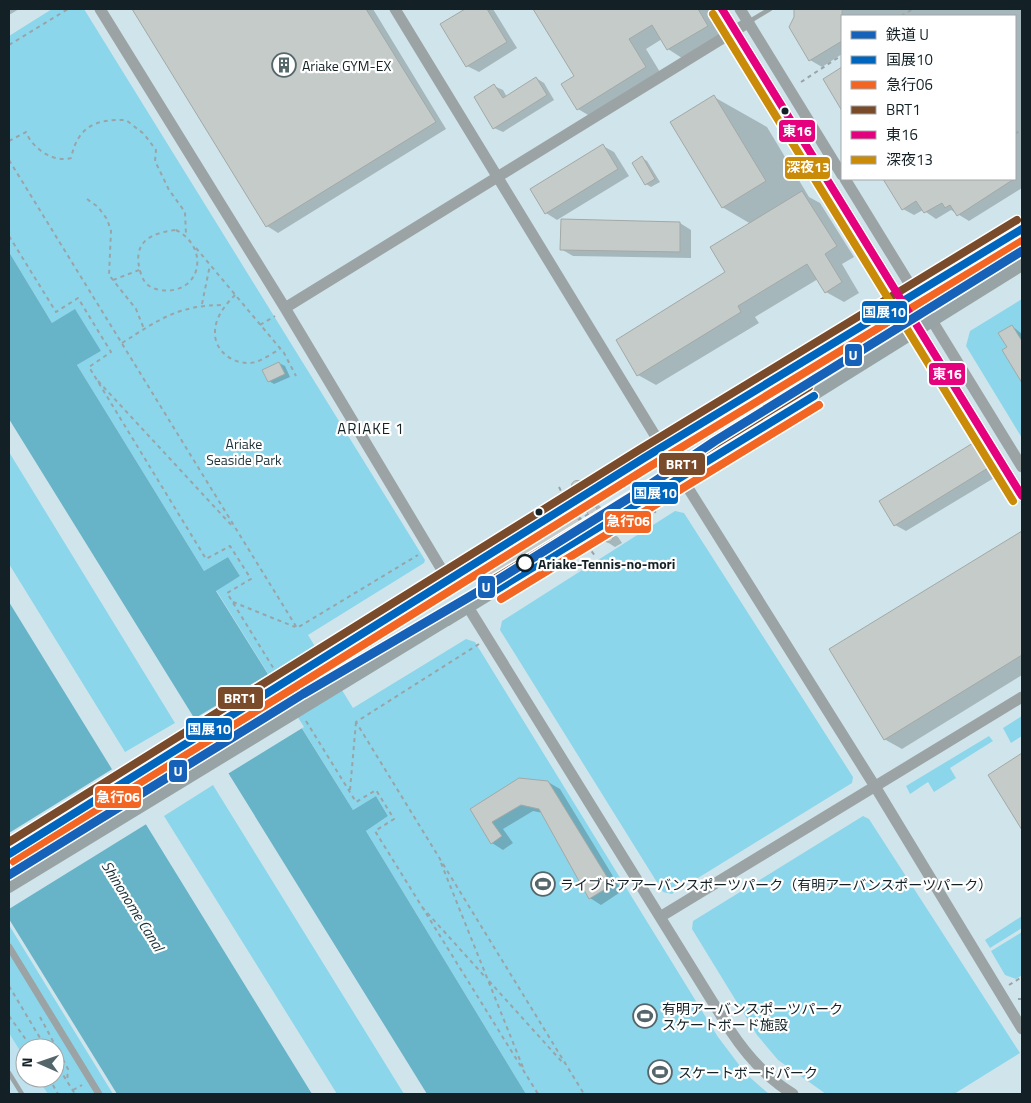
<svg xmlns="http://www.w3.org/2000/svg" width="1031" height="1103" font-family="'Titillium Web','Noto Sans JP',sans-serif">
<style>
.built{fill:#bfe2ee}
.green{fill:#8cd6eb}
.water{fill:#67b3c8}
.pier{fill:#d0e5eb}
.shadow{fill:#0003}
.building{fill:#c4cbc8;stroke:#a2a9a6}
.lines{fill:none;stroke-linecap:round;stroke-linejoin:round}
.path{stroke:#99a4a8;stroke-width:2;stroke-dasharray:4 4;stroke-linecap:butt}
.service{stroke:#9ba3a5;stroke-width:4.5}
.pedestrian{stroke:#9ba3a5;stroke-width:7}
.tertiary{stroke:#9ba3a5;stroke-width:11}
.secondary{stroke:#98a3a5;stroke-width:12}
.path-bridge{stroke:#99a4a8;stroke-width:2;stroke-dasharray:4 4;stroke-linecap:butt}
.secondary-bridge{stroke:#98a3a5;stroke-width:12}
.bus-1-casing{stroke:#fff;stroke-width:11}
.bus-2-casing{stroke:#fff;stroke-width:11}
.bus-3-casing{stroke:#fff;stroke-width:11}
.bus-4-casing{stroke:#fff;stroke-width:11}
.bus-5-casing{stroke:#fff;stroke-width:11}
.bus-1{stroke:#0065bd;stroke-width:8}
.bus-2{stroke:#f26522;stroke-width:8}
.bus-3{stroke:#7a4b2a;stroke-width:8}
.bus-4{stroke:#e5007d;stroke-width:8}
.bus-5{stroke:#c98b08;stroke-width:8}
.rail-1-casing{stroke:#fff;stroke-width:12}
.rail-1{stroke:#1662b8;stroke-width:9}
.bus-dot{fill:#132126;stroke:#fff;stroke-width:2}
.stop-dot{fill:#fff;stroke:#132126;stroke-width:2.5}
.labels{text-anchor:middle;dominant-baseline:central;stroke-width:4.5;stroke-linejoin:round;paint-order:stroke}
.poi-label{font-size:14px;fill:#132126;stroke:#fff;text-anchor:start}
.park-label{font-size:14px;fill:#1f353c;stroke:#fff}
.stop-label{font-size:14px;font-weight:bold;fill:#132126;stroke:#fff;text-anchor:start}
.neighbourhood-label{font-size:15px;letter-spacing:1px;fill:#132126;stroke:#fff}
.water-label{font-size:15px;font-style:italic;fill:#1a3037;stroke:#fff}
.line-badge{stroke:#fff;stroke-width:2}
.badge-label{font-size:14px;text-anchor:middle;font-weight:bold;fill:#fff}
</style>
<rect width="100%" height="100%" fill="#d0e5eb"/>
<!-- built -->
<path class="built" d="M9 1033 25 1059V1078H37L48 1094H9Z"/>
<!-- green -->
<path class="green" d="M52 9H84L425 560 424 563 308 635 353 708 466 639 475 642 718 1037 746 1074 769 1094H526L366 831 388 816 376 796 353 810 216 590 240 576 228 557 204 571 77 365 101 351 52 323 9 252V36Z
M1022 299V438L966 346 970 331Z
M9 452 175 723 125 752 9 564Z
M675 511 684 513 853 777 852 783 672 894 663 892 500 630 502 621Z
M1022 716V736L1011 743 1003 728Z
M989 736 993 741 950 768 956 778 934 792 928 782 910 794 906 786Z
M213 785 404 1094H337L164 816Z
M863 816 869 819 1020 1053 954 1094H826L778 1060 757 1035 692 929 693 921Z
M1022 916V928L990 948 985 940Z
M9 925 113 1094H48L37 1078H55V1048H25V1059L9 1033Z
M1022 932V975L1016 979 1005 975 991 951Z"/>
<!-- water -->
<path class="water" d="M9 252 52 323 75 309 101 351 77 365 204 571 228 557 240 576 216 591 353 810 376 796 388 816 366 831 526 1094H427L9 419Z
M9 602 312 1094H117L9 919Z"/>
<!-- pier -->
<path class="pier" d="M270 673 304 727 226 775 192 720Z
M114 768 148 823 9 909V833Z"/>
<!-- shadow -->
<path class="shadow" d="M9 9H19L9 15Z
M133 9H373L446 129 278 233 267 226Z
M468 9H493L517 48 479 72 467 66 442 25Z
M535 9H708L724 36 685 60 668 49 662 39 646 49 663 77 595 119 578 109 575 77Z
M795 9H1022V188L969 221 951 210 936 219 923 210 914 215 903 209 884 179H1015V16H842V54L822 67 810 60Z
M536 78 544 83 554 100 503 132 494 128V86L503 90 507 97Z
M714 97 767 127 809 197 820 203 854 257 842 264 859 293 844 302 826 292 818 279 755 317 759 323 656 385 638 375 727 272 751 224 722 207Z
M603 146 614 152 629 176 557 220 546 213Z
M642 158 647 161 660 182 651 187 646 184Z
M680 223 691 230V258L573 256 561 249Z
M1012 326 1022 334V378L1019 376 1009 347Z
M279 363 285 366 290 377 274 384 269 381Z
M973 444 984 451 999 475 906 531 895 525Z
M579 480 587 485 591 491 584 496 576 491 571 484Z
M591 501 600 506 610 522 603 526 594 521Z
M580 518 591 525V536L506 588 494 581Z
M610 532 618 537 622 543 615 547 607 542 603 536Z
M1022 533V675L902 749 884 739 831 650Z
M1022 755V827L989 775Z
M548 782 560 789 622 891 601 905 590 898 543 813 533 811 503 829 513 843 503 850 492 843 472 810Z"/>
<!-- building -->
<path class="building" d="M132 9H366L436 122 266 227Z
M465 9H487L507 42 466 67 440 24Z
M533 9H698L708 26 667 50 652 25 629 39 646 67 577 110 561 84 574 76Z
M794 9H842V41L809 61 789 27 794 17Z
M842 67V111L823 79Z
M536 77 547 95 493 129 474 97 494 84 503 98Z
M714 95 766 181 722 208 670 122Z
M603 144 618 169 545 214 530 189Z
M642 156 655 179 645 185 632 163Z
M883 179H1014L957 216 950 205 945 208 942 203 924 213 916 201 902 210Z
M802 191 837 246 825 254 842 282 825 293 807 264 738 306 741 312 637 376 616 340 725 272 710 247Z
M561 219 680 222V252L560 250Z
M1012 325 1022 341V383L1002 350 1007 347 998 333Z
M279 362 285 374 268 382 262 370Z
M973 443 988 468 894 526 879 501Z
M571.5 486a5.5 5.5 0 1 1 11 0a5.5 5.5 0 1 1-11 0Z
M591 500 602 517 599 521 593 522 583 506 587 501Z
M571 514 580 517V530L494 582 486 576 484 567Z
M1022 531V655L884 740 829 649Z
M603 537a5 5 0 1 1 10 0a5 5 0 1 1-10 0Z
M1022 753V830L988 775Z
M519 778 548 781 612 885 589 899 539 809 521 805 492 822 502 836 491 844 470 809Z"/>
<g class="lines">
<!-- path -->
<path class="path" d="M901 16 913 9
M9 45 68 9
M801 82 842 55
M1015 134 1022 129
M9 141 26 132C32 148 53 163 71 158 78 126 96 119 126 120L144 134 156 150 155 161 169 190 185 212 186 235
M9 160 297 628 418 555
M87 199 98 207 107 219 111 231 109 275 136 309 144 329
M176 230C211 248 201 296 160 290 149 288 144 283 141 274 131 243 149 233 176 230Z
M9 236 56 312 78 298 111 352 89 367 206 559 230 546 251 579 227 593 277 674
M196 248 284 353 296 376
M113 280 139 270
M235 295C226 304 215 317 215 332 214 353 237 367 256 362 264 359 273 353 280 349
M202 304 210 265
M260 325 275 316
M122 343C160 319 178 305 225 305
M98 381 234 528
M603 468 616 460
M559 487 562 493 580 482
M653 510 658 515
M578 520 592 512
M594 546 590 549 595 556
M233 602 295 627
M479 644 356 722 584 1094
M306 721 356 802 376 790 394 819 375 831 538 1094
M350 790 356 722
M441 863 524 1070
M422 907 486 978
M489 981 563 1063
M1009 985 1022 977
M9 986 46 1048
M1018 999H1022
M9 1016 32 1048
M40 1017 68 1069 67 1082
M55 1062 75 1094
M49 1078 58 1094
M73 1090 82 1085"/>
<!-- service -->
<path class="service" d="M750 21 770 9
M9 1073 22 1094"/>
<!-- pedestrian -->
<path class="pedestrian" d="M9 947 99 1094"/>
<!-- tertiary -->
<path class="tertiary" d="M100 9 285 308 448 580
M395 9 653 432 876 788 1022 1029
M722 9 1022 496
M740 9 842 175
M845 179 1022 467
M285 308 749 22
M468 607 730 1030C747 1056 767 1078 793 1094
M660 917 1022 697"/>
<!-- secondary -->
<path class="secondary" d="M587 493 1022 229
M606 524 1022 265
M448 580 579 499
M447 620 597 529"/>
<!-- path-bridge -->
<path class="path-bridge" d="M576 485 607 538"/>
<!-- secondary-bridge -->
<path class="secondary-bridge" d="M9 854 448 580
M9 887 447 620"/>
<!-- bus-1 casing -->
<g class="bus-1-casing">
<path id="bus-1" d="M496 590 814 396
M9 854 644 458 1022 229"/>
</g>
<!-- bus-2 casing -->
<g class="bus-2-casing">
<path id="bus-2" d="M501 599 819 405
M14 862 649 467 1022 241"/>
</g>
<!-- bus-3 casing -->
<g class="bus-3-casing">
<path id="bus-3" d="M491 581 809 387
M9 842 639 450 1017 220"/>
</g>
<!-- bus-4 casing -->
<g class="bus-4-casing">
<path id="bus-4" d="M722 9 1022 496"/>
</g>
<!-- bus-5 casing -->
<g class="bus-5-casing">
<path id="bus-5" d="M713 14 1013 501"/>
</g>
<!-- bus-1 -->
<use href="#bus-1" class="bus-1"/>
<!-- bus-2 -->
<use href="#bus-2" class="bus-2"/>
<!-- bus-3 -->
<use href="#bus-3" class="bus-3"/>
<!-- bus-4 -->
<use href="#bus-4" class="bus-4"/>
<!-- bus-5 -->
<use href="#bus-5" class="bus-5"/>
<!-- rail-1 casing -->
<g class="rail-1-casing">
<path id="rail-1" d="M9 875 303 694 488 586 642 490 715 441 1022 251"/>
</g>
<!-- rail-1 -->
<use href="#rail-1" class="rail-1"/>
</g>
<!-- icons -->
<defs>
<g id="building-ring" transform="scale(1.25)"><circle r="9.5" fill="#fff" stroke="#55666b" stroke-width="1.5"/><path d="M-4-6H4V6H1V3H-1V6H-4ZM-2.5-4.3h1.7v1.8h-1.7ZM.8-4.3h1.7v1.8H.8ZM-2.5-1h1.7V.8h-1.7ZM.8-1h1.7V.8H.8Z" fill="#55666b"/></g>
<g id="stadium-ring" transform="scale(1.25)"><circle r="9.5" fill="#fff" stroke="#55666b" stroke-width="1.5"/><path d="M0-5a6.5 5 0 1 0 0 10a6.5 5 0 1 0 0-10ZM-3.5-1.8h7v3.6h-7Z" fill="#55666b"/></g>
</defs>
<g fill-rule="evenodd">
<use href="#building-ring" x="284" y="65"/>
<use href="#stadium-ring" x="543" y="884"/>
<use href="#stadium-ring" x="645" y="1016"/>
<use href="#stadium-ring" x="660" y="1072"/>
</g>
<!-- markers -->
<g class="bus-dot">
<circle cx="785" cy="111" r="4.5"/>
<circle cx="539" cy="512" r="4.5"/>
</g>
<circle class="stop-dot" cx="525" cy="563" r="8"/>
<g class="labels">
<!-- poi labels -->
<g class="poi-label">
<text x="302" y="65">Ariake GYM-EX</text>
<text x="560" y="884">ライブドアアーバンスポーツパーク（有明アーバンスポーツパーク）</text>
<text x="662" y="1008">有明アーバンスポーツパーク<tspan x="662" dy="16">スケートボード施設</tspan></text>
<text x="678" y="1072">スケートボードパーク</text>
</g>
<!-- park labels -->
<g class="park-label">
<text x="244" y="443">Ariake<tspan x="244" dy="16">Seaside Park</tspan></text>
</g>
<!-- stop labels -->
<g class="stop-label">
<text x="538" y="563">Ariake-Tennis-no-mori</text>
</g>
<!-- neighbourhood labels -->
<g class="neighbourhood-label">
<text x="371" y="428">ARIAKE 1</text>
</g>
<!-- water labels -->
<g class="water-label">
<text transform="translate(133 906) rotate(58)">Shinonome Canal</text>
</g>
</g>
<g class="line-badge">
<rect x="778" y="119" width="38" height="24" rx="5" fill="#e5007d"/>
<rect x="784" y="156" width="47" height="24" rx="5" fill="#c98b08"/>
<rect x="861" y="300" width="47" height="24" rx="5" fill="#0065bd"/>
<rect x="844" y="343" width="19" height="24" rx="5" fill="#1662b8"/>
<rect x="928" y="362" width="38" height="24" rx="5" fill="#e5007d"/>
<rect x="658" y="452" width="48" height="24" rx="5" fill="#7a4b2a"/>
<rect x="631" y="481" width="48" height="24" rx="5" fill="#0065bd"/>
<rect x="604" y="510" width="48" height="24" rx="5" fill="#f26522"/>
<rect x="477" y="575" width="19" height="24" rx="5" fill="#1662b8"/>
<rect x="217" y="686" width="47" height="24" rx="5" fill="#7a4b2a"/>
<rect x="185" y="717" width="48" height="24" rx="5" fill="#0065bd"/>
<rect x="168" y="759" width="20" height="24" rx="5" fill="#1662b8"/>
<rect x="94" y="785" width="48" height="24" rx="5" fill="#f26522"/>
</g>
<g class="badge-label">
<text x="797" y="136">東16</text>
<text x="808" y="172">深夜13</text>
<text x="884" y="317">国展10</text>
<text x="853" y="360">U</text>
<text x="947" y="379">東16</text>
<text x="682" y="469">BRT1</text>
<text x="655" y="498">国展10</text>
<text x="628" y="526">急行06</text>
<text x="486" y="592">U</text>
<text x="240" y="703">BRT1</text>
<text x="209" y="734">国展10</text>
<text x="178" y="776">U</text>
<text x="118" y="802">急行06</text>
</g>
<!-- border -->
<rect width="1031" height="1103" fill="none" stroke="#132126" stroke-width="20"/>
<!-- legend -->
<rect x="841" y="15" width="175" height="165" fill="#ffffff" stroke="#a1a6a8"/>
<rect x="851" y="31" width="25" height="8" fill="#1662b8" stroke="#a1a6a8"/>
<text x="886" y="40" font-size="15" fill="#132126">鉄道 U</text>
<rect x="851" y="56" width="25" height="8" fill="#0065bd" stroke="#a1a6a8"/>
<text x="886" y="65" font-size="15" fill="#132126">国展10</text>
<rect x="851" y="81" width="25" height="8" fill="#f26522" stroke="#a1a6a8"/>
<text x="886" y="90" font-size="15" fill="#132126">急行06</text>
<rect x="851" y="106" width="25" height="8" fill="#7a4b2a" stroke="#a1a6a8"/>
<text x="886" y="115" font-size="15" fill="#132126">BRT1</text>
<rect x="851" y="131" width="25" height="8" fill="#e5007d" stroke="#a1a6a8"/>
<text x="886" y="140" font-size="15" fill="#132126">東16</text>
<rect x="851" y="156" width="25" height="8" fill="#c98b08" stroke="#a1a6a8"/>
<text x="886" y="165" font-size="15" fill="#132126">深夜13</text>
<!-- north arrow -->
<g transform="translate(40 1063) rotate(272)"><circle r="24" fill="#ffffff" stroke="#a1a6a8"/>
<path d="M0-4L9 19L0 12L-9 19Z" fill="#55666b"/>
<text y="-8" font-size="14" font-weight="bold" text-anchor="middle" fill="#132126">N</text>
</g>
</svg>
